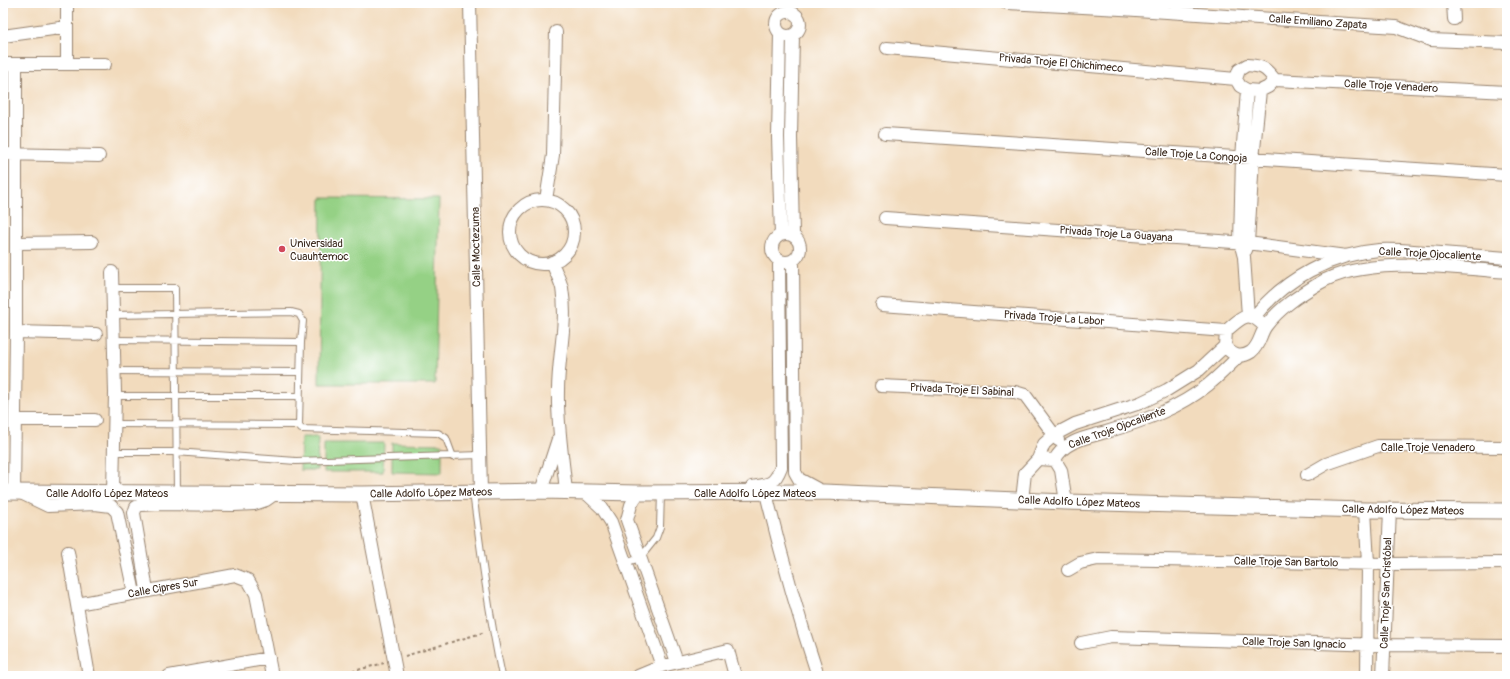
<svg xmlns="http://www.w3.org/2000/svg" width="1510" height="679" font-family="Pangolin,sans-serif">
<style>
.pitch{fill:#95d185;stroke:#687e52}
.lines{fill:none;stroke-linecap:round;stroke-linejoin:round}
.service-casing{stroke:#96826e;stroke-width:8}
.minor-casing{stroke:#96826e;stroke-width:14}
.tertiary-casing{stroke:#96826e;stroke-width:17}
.path{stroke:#96826e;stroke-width:2;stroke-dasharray:3 3;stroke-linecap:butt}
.service{stroke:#fff;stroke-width:6}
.minor{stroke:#fff;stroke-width:12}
.tertiary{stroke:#fff;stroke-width:15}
.poi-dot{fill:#d1495b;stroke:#fff;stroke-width:1.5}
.labels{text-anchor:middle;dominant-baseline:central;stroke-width:3;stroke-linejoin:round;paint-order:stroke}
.street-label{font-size:11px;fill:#3b2a1e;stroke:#fff}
.poi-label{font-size:11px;fill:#3b2a1e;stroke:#fff;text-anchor:start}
</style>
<rect width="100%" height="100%" fill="#fff"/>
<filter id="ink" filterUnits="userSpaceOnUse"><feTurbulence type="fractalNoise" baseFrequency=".025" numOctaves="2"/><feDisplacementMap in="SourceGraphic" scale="8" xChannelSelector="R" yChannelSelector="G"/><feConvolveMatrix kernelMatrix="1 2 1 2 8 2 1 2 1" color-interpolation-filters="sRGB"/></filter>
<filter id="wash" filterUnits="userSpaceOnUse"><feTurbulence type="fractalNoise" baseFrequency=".012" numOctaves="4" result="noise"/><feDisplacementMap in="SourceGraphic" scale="16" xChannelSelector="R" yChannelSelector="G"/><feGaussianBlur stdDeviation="0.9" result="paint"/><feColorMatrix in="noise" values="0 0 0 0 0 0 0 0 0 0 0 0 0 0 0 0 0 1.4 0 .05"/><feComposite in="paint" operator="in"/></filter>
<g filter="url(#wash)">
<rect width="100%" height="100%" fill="#f2dbbd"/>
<!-- pitch -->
<path class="pitch" d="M321 198 439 199 435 384H319Z
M301 437H318L317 470H300Z
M324 443H384L383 472H324Z
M392 443 442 444V473L392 472Z"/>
</g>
<g filter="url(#ink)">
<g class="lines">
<!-- service casing -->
<g class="service-casing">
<path id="service" d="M112 288H175L177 493
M113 315 291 312 299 314 303 321 301 342 299 425 301 429 438 433 446 438 453 457
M114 340 301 342
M114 371 300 372
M115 396H299
M114 424 299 425
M114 452H176L296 461 481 455
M473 492C481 554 489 615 502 676
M625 563 640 558 656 538 660 527 661 493"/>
</g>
<!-- minor casing -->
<g class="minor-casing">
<path id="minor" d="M67 3V64
M470 3 481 492
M1007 3 1121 9 1396 27 1430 40 1507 43
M1453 3 1454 19
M776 24a12 12 0 1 1 24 0a12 12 0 1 1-24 0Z
M780 33 778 137 781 235
M793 35 791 137 793 235
M3 36 67 27
M887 48 1236 79
M3 64H105
M1247 65C1262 66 1265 67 1275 80L1268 87 1260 91 1247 90 1240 86 1236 79 1239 70Z
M1275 80 1507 92
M1247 90 1242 158 1240 242 1244 257 1248 316
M885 134 1507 175
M3 154 99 156
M546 200 553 155 556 32
M510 232a32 32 0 1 1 64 0a32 32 0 1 1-64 0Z
M885 218 1248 243 1346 256
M772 248a14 14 0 1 1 28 0a14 14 0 1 1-28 0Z
M16 243 92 242
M1246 250 1248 243 1253 159 1260 91
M793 261 795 472 799 479 823 492
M552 262C555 271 560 280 562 288 568 323 558 356 558 391 557 425 563 458 566 492
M112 272 115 393 113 493
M882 305 1226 331
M1254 317C1284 279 1331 254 1379 250 1395 249 1412 251 1428 252 1454 254 1481 256 1507 258
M1265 327C1248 309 1242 317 1226 331L1225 346C1232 355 1240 359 1251 352 1260 345 1260 334 1266 326 1279 308 1300 295 1318 284 1365 255 1454 268 1507 272
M16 332 96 334
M881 386 1015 392 1025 395 1058 440
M15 420H95
M1038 459 1044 444 1054 435 1075 424 1140 403 1167 390 1199 370 1225 346
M1055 460C1063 441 1088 437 1106 432 1143 421 1178 409 1208 385 1219 376 1229 366 1239 356
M1307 475 1326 464 1378 446 1507 447
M752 487C770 484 774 485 781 467L779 261
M541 491 558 439
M14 493 16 332V65
M21 493 48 506 95 504 111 506 117 512 134 593
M586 493 602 508 611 522 662 666
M638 493 631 505 627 520 677 662
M766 493C781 555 798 616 818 676
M362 494 397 676
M1022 500 1025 473 1038 459 1055 460 1061 470 1066 502
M1365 510 1368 563 1367 676
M68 552 89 676
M1068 570 1080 563 1098 559 1387 564 1507 563
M147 590 134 513 136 507 141 505 160 504 234 505 254 504 266 500 276 493
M77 604 235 575 248 580 256 594 272 676
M1081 643 1111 637 1383 645 1507 646
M169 676 269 658
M638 676 662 666 728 650 735 676
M1383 676 1390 510"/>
</g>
<!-- tertiary casing -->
<g class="tertiary-casing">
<path id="tertiary" d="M3 492 362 494 541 491 638 493 824 492 1066 502 1365 510 1507 511"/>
</g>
<!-- path -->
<path class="path" d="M405 656 485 632
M335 676 384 663"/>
<!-- service -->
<use href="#service" class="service"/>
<!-- minor -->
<use href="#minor" class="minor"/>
<!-- tertiary -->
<use href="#tertiary" class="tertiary"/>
</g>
</g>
<!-- markers -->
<circle class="poi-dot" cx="282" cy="249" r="4"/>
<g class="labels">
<!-- street labels -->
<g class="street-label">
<text transform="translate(1318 22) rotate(4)">Calle Emiliano Zapata</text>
<text transform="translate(1061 63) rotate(5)">Privada Troje El Chichimeco</text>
<text transform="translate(1391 86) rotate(3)">Calle Troje Venadero</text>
<text transform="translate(1196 155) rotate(4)">Calle Troje La Congoja</text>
<text transform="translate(1116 234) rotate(4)">Privada Troje La Guayana</text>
<text transform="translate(476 247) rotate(-91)">Calle Moctezuma</text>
<text transform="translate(1430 254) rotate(3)">Calle Troje Ojocaliente</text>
<text transform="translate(1054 318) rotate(4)">Privada Troje La Labor</text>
<text transform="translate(962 390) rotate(3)">Privada Troje El Sabinal</text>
<text transform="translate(1117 428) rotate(-20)">Calle Troje Ojocaliente</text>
<text x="1428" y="447">Calle Troje Venadero</text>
<text x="107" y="493">Calle Adolfo López Mateos</text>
<text transform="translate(431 493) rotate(-1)">Calle Adolfo López Mateos</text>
<text x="755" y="493">Calle Adolfo López Mateos</text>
<text transform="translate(1079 502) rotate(2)">Calle Adolfo López Mateos</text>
<text transform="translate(1403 510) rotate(1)">Calle Adolfo López Mateos</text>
<text transform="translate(1286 562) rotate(1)">Calle Troje San Bartolo</text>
<text transform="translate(163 588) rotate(-10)">Calle Cipres Sur</text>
<text transform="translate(1386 593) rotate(-88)">Calle Troje San Cristóbal</text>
<text transform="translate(1294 643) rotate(2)">Calle Troje San Ignacio</text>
</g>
<!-- poi labels -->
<g class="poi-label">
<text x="290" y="243">Universidad<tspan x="290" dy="13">Cuauhtemoc</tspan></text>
</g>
</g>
<!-- margin -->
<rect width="1510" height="679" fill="none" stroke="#fff" stroke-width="16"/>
</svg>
